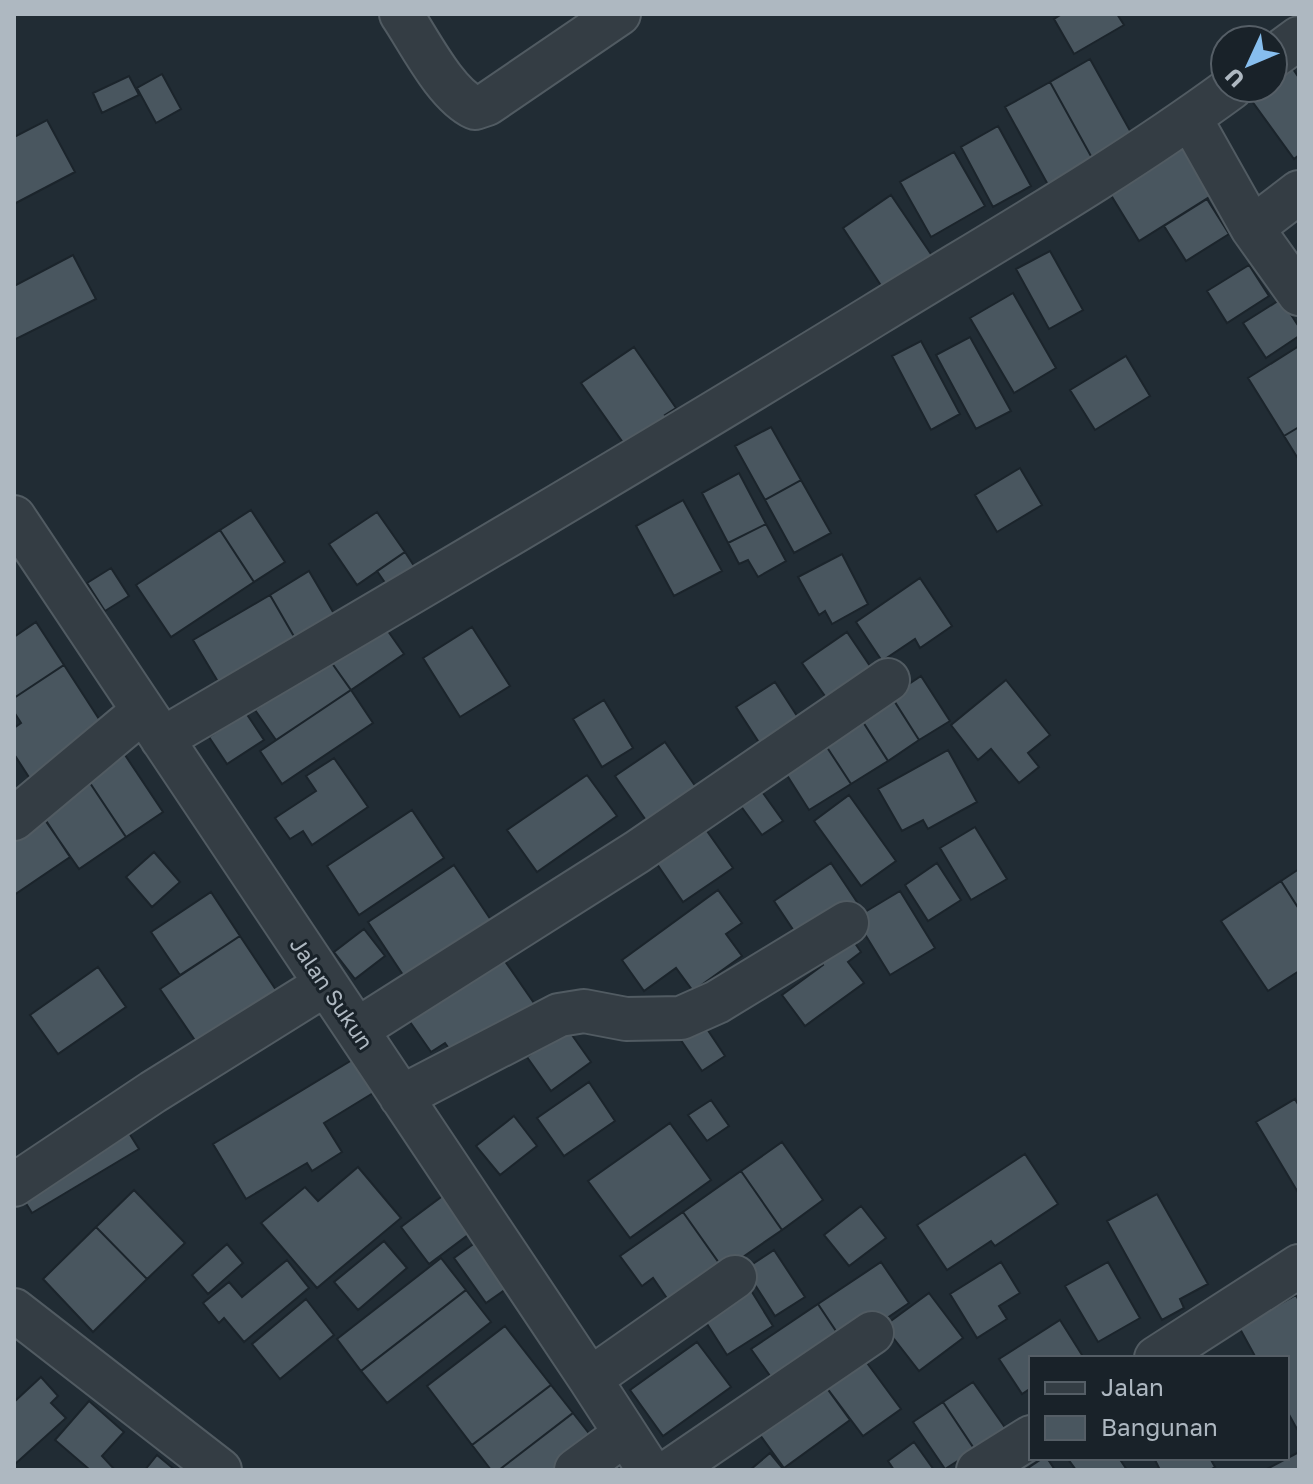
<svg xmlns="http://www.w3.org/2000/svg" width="1313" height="1484" font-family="'Golos Text',sans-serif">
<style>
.building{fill:#49565f;stroke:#1b242b;stroke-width:2}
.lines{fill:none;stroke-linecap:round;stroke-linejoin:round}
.minor-casing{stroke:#515b62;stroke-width:46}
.minor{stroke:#343d44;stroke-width:42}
.labels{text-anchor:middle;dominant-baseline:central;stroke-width:6;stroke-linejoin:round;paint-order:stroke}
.street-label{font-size:22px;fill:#aeb8c1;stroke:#192229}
</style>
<rect width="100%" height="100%" fill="#212c34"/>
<!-- building -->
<path class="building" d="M1062 14H1117L1124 25 1074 54 1054 19Z
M1090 59 1138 145 1097 167 1050 82Z
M1291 66 1299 78V155L1294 159 1249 97 1261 88H1273V79Z
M162 74 181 109 156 123 137 88Z
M129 76 139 95 102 113 93 93Z
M1050 82 1097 167 1052 192 1005 107Z
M47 120 75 172 14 204V137Z
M998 126 1031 186 993 207 961 147Z
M1188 135 1222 189 1139 241 1106 187Z
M954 152 985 206 931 237 900 182Z
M891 195 935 260 886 293 843 228Z
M1207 199 1229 234 1186 261 1164 226Z
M1050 251 1083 310 1049 329 1016 269Z
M73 255 96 299 14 340V286Z
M1249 265 1269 296 1227 323 1207 291Z
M1013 293 1056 368 1014 393 970 318Z
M1281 299 1299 327V336L1266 358 1243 323Z
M970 337 1011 411 976 429 936 355Z
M921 341 960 414 931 430 892 356Z
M1299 346V427L1284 436 1248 378Z
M634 347 676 408 665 415 673 426 624 444 581 383Z
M1126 356 1150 396 1095 430 1070 390Z
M771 427 801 480 765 500 735 446Z
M1299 427V456L1297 457 1284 436Z
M1020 468 1042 505 997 532 975 495Z
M739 473 766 524 728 543 702 493Z
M801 480 831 533 794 553 765 500Z
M683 500 722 571 674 596 636 526Z
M251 510 285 562 254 582 220 530Z
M377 512 405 552 357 585 329 544Z
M766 524 786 561 758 577 748 560 739 564 728 543Z
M220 530 254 582 171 637 136 585Z
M405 552 418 572 390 590 377 571Z
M842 554 868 604 832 624 825 611 819 615 798 577Z
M111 568 129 596 105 611 87 583Z
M309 571 336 617 296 640 270 595Z
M920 578 952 626 920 648 915 639 882 661 856 622Z
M270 595 296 640 220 685 193 640Z
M36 622 64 665 14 698V637Z
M383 624 404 654 351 690 329 659Z
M472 627 510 686 460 717 423 658Z
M847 632 872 669 827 699 802 663Z
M329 659 351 690 276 740 255 710Z
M64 665 110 736 34 785 14 754V728L21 723 14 712V698Z
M921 676 950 721 919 740 891 696Z
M1006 680 1050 735 1028 753 1039 767 1019 783 991 749 978 760 951 725Z
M775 682 799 719 760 744 736 707Z
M351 690 373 723 282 784 260 751Z
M888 691 919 740 888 761 856 711Z
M604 700 633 748 602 767 573 719Z
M856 711 888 761 851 784 819 735Z
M246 713 264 740 227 764 209 737Z
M819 735 851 784 809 810 778 761Z
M665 742 698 790 650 826 615 776Z
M121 749 163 812 126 837 84 774Z
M948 750 977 802 928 829 923 820 902 831 878 789Z
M334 758 368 807 312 845 303 831 290 839 275 818 316 791 306 776Z
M84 774 126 837 79 869 36 807Z
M587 775 617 816 537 872 507 830Z
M753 779 783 821 762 835 732 794Z
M849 795 896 861 861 886 814 821Z
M412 810 444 858 359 915 327 866Z
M695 814 733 868 683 902 646 848Z
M43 816 70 857 14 895V835Z
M975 827 1007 879 971 900 940 848Z
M154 852 180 882 152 907 126 877Z
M831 863 857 902 800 940 774 901Z
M937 863 961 900 928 921 905 885Z
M454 865 497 929 411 987 368 922Z
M1299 869V909L1281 881Z
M1281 881 1299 909V971L1268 991 1221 921Z
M718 890 742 923 726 934 742 956 693 991 676 968 644 991 622 960Z
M900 891 935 948 890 975 855 918Z
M211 892 240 936 180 975 151 932Z
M364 929 385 956 355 979 334 952Z
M848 933 861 952 848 962 864 983 805 1026 782 995 823 965 817 955Z
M240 936 284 1002 205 1055 160 989Z
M500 954 536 1006 458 1061 445 1043 431 1052 408 1019Z
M98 967 126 1007 58 1054 30 1015Z
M699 1017 725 1056 702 1071 676 1033Z
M567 1028 591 1062 551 1091 527 1057Z
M357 1057 378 1090 324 1123 342 1152 312 1171 307 1163 246 1199 213 1144Z
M589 1082 615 1121 564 1156 537 1118Z
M1295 1099 1299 1106V1194L1256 1122Z
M711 1100 729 1126 707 1141 688 1115Z
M514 1116 537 1146 500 1175 476 1146Z
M670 1123 711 1180 630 1238 588 1181Z
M124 1125 139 1149 32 1213 17 1189Z
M782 1142 823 1200 782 1230 741 1171Z
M1025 1154 1058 1204 995 1246 991 1241 947 1270 917 1225Z
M358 1167 401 1218 317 1288 261 1223 305 1187 318 1201Z
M741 1171 782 1230 724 1270 683 1212Z
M452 1189 480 1226 429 1264 401 1227Z
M134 1190 185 1243 147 1279 96 1227Z
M1157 1194 1208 1284 1180 1299 1184 1308 1162 1320 1107 1221Z
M861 1206 886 1238 849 1266 824 1235Z
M683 1212 724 1270 673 1307 653 1278 642 1286 620 1256Z
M96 1227 147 1279 93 1332 43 1279Z
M486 1235 519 1280 486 1303 454 1258Z
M384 1241 407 1268 358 1310 334 1282Z
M227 1244 243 1263 208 1294 192 1275Z
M774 1250 805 1297 775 1316 745 1269Z
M441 1258 466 1290 361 1371 337 1339Z
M287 1260 309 1288 244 1342 224 1318 219 1323 203 1303 229 1282 242 1297Z
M881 1262 909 1303 846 1346 818 1304Z
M1001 1262 1020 1293 999 1306 1007 1319 977 1338 950 1294Z
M1108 1262 1140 1318 1098 1342 1065 1286Z
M747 1284 773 1326 727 1355 700 1313Z
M466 1290 491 1322 387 1403 361 1371Z
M929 1293 963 1338 919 1371 884 1326Z
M1296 1295 1299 1301V1428L1297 1429 1287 1411V1358H1256L1239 1327Z
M306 1299 334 1335 280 1379 252 1344Z
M818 1304 846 1346 780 1390 751 1349Z
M1060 1320 1082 1355 1078 1358H1031V1388L1022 1394 999 1359Z
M505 1326 551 1385 472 1445 427 1386Z
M697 1342 731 1387 663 1436 630 1390Z
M856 1348 901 1409 863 1436 818 1376Z
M818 1376 850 1420 784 1468 752 1424Z
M41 1377 58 1396 51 1403 66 1418 14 1465V1402Z
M973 1382 1006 1429 975 1450 943 1402Z
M551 1385 573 1413 499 1470H491L472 1445Z
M89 1401 124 1432 102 1456 115 1470H90L55 1440Z
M943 1402 975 1450 945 1469 913 1422Z
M573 1413 598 1445 565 1470H499Z
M914 1442 934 1470H894L888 1461Z
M1299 1452V1470H1265Z
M770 1453 784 1470H750Z
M157 1455 175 1470H145Z
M1043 1458H1047L1055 1470H1025Z
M1070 1458H1119L1127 1470H1076L1068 1459Z
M1154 1458H1210L1215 1467 1210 1470H1160Z"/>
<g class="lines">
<!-- minor casing -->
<g class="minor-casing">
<path id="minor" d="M401 14C420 42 445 94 475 108L487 104 619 14
M1273 57 1299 38
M1190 118 1252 228 1299 294
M1252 228 1299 192
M14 517 590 1379 649 1470
M162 739C401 599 640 459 876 314 995 241 1118 171 1231 88
M14 819 143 711
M358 1029 637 852 888 680
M401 1097 559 1015 584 1011 626 1019 681 1018 717 1002 847 923
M14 1185 153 1092 326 984
M14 1310 220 1470
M1156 1358 1299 1266
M590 1379 735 1277
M576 1470 625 1434
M671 1470 872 1333
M978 1470 1031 1437"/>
</g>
<!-- minor -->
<use href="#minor" class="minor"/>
</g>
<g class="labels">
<!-- street labels -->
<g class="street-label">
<text transform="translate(332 993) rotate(56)">Jalan Sukun</text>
</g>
</g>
<!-- border -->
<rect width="1313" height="1484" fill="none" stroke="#aeb8c1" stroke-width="32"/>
<!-- legend -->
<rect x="1029" y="1356" width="260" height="104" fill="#192229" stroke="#555e66" stroke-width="2"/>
<rect x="1045" y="1382" width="40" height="12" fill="#343d44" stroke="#555e66" stroke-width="2"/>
<text x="1101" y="1396" font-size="24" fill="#aeb8c1">Jalan</text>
<rect x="1045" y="1416" width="40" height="24" fill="#49565f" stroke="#555e66" stroke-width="2"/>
<text x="1101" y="1436" font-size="24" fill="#aeb8c1">Bangunan</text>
<!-- north arrow -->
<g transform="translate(1249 64) rotate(226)"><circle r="38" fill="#192229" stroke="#555e66" stroke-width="2"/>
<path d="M0-6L14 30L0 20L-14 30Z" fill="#87beee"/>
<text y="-12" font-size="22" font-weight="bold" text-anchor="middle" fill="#aeb8c1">U</text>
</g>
</svg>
